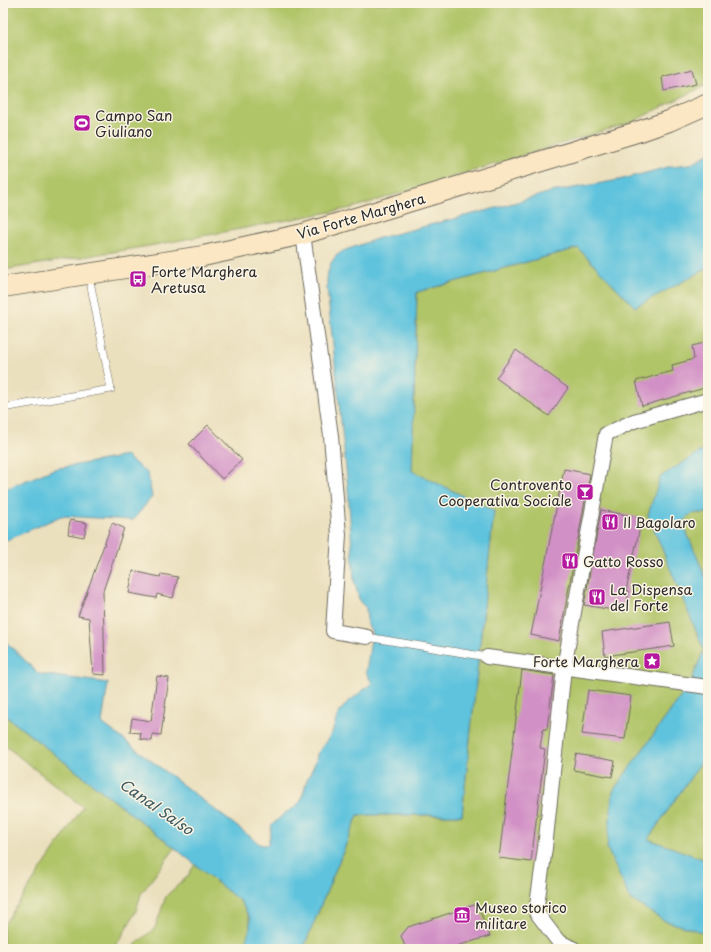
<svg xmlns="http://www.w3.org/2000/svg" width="711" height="952" font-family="'Playpen Sans',sans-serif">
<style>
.green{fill:#b0c468;stroke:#6e784a}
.water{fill:#5fc3dd;stroke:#457784}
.building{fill:#d291c6}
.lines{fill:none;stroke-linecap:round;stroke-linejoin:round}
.lane-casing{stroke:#6e6a5e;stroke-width:8}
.street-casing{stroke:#6e6a5e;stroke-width:16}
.secondary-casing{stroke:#6e6a5e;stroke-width:22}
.lane{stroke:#fff;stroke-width:7}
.street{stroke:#fff;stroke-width:14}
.secondary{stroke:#fbe7c3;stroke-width:20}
.labels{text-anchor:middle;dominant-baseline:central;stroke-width:3;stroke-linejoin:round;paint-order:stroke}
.poi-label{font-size:14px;fill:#2b2b2b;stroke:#fcf5e5;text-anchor:start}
.street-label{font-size:14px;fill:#2b2b2b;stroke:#fcf5e5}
.water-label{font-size:15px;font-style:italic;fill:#3b5960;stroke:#fcf5e5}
</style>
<rect width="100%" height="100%" fill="#fcf5e5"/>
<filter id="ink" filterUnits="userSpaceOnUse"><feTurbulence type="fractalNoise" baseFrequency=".025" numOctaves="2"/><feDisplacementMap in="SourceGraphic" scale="8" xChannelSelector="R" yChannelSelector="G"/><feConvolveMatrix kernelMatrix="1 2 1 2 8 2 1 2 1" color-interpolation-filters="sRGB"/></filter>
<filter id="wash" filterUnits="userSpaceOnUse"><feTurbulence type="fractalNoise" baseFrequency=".012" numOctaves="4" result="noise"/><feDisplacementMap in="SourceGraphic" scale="16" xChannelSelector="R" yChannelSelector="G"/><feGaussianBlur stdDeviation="0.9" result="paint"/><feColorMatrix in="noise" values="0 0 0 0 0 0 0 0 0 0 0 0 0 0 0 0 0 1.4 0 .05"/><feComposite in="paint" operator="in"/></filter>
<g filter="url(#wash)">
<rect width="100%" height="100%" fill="#ebe0be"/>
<!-- green -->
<path class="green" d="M3 3H708V84L632 122 352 208 149 246 3 270Z
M578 248 635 307 708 268V451L700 452 648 515 704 650 690 684 613 791 663 920 708 934V949H303L358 815H462L494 511 412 471 417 292Z
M691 513H708V583L684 526 685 519Z
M3 714 175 848 141 894 136 911 121 938 112 949H3V926L83 807 3 744Z
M708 752V861L648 839Z
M195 864 241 902C252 919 253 931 243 949H132L137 943 155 928 166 896 188 876Z"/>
<!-- water -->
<path class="water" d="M708 154V268L635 307 578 248 417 292 412 471 494 511 462 815H358L303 949H243L250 928V918L241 902 175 848 3 714V639L39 674 108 683 102 723 261 845H268L272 825 285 813 294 808 301 801 307 780 316 761 317 754 332 733 338 714 347 703 372 683 366 672 372 634 367 622 366 608 360 602 354 581 348 488 327 288V275L331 263 336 256 343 251 379 238 500 207 551 192 619 180 672 166 690 164Z
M708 451V513C697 513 685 511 684 526L708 583V752L648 839 708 861V934L663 920 630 899 607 848 613 791 690 684 704 650 648 515 660 477 700 452Z
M126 456 148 474 152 497 133 520 61 516 3 542V490L54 469Z"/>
<g id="blocks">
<!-- building -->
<path class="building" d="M692 69 696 84 664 91 662 77Z
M708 342V387L642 406 636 381 673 371 672 365 694 359 692 346Z
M516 350 568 388 549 416 496 378Z
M208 425 242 460 222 479 189 444Z
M564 469 590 474 559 641 531 635Z
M601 510 642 518 626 591H629L625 612 584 605Z
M70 520 87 523 84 537 68 534Z
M112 523 124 528 103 591 105 675 93 674 89 618 78 616Z
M133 571 160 577 161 574 178 577 173 598 157 594 156 598 129 593Z
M670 622 674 646 605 656 602 632Z
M522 670 554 675 547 729H543L540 748 545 749 531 862 499 858Z
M157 676 169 678 161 735 153 734 152 741 140 739 141 733 130 732 132 718 151 721Z
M588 690 631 696 625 739 582 734Z
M576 754 615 761 612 777 573 770Z
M477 904 490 936 447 949H406L401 936 408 927Z"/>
</g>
</g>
<g filter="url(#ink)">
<use href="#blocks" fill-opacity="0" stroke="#6e6a5e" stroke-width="1"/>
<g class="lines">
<!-- lane casing -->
<g class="lane-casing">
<path id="lane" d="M3 408 111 389 89 276
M367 637 487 657"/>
</g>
<!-- street casing -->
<g class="street-casing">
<path id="street" d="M303 234 331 436 339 535 333 631 367 637
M487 657 708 687
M574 949 558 941 536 912 545 848 564 668 606 434 634 421 708 400"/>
</g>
<!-- secondary casing -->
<g class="secondary-casing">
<path id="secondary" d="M3 287 203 256 303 234 640 131 669 121 708 104"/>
</g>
<!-- lane -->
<use href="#lane" class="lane"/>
<!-- street -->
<use href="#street" class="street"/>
<!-- secondary -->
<use href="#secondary" class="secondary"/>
</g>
</g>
<!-- icons -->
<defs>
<g id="stadium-square" transform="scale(0.9)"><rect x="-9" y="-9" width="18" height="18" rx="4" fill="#b5179e" stroke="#fcf5e5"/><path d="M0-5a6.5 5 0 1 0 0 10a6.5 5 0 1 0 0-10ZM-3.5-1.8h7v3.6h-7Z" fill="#fff"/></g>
<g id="bus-square" transform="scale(0.9)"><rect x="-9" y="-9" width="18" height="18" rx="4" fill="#b5179e" stroke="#fcf5e5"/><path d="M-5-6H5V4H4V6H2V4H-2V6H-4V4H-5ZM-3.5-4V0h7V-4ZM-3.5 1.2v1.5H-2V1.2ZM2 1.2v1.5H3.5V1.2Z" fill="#fff"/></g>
<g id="bar-square" transform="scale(0.9)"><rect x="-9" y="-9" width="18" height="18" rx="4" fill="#b5179e" stroke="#fcf5e5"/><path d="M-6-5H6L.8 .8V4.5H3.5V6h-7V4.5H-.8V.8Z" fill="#fff"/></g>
<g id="restaurant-square" transform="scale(0.9)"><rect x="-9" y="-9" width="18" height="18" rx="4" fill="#b5179e" stroke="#fcf5e5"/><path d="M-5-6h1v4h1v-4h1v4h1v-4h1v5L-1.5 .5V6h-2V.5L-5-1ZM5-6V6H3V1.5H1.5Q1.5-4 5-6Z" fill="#fff"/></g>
<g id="sight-square" transform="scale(0.9)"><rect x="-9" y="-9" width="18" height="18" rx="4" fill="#b5179e" stroke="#fcf5e5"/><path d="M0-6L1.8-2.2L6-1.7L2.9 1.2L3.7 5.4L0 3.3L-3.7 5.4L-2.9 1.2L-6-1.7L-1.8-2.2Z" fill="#fff"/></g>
<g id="museum-square" transform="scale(0.9)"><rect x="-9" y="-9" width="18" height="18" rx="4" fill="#b5179e" stroke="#fcf5e5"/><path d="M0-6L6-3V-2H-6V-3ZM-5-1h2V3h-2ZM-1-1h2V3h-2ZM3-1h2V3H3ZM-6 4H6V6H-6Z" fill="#fff"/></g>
</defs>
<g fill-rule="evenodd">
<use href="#stadium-square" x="82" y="123"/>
<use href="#bus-square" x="138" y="279"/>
<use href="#bar-square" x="585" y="492"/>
<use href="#restaurant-square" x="610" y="522"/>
<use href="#restaurant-square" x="570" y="561"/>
<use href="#restaurant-square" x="597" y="597"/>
<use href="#sight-square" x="652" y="661"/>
<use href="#museum-square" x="462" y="915"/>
</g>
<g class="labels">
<!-- poi labels -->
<g class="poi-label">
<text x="95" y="115">Campo San<tspan x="95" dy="16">Giuliano</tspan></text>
<text x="151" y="271">Forte Marghera<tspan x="151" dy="16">Aretusa</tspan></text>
<text x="572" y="484" text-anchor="end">Controvento<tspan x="572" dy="16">Cooperativa Sociale</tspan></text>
<text x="623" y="522">Il Bagolaro</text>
<text x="583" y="561">Gatto Rosso</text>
<text x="610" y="589">La Dispensa<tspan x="610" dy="16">del Forte</tspan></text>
<text x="639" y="661" text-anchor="end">Forte Marghera</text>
<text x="475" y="907">Museo storico<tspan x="475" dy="16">militare</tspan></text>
</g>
<!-- street labels -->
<g class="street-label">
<text transform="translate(361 216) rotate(-16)">Via Forte Marghera</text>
</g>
<!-- water labels -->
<g class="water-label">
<text transform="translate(157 806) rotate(35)">Canal Salso</text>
</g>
</g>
<!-- margin -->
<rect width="711" height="952" fill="none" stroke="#fcf5e5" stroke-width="16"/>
</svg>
